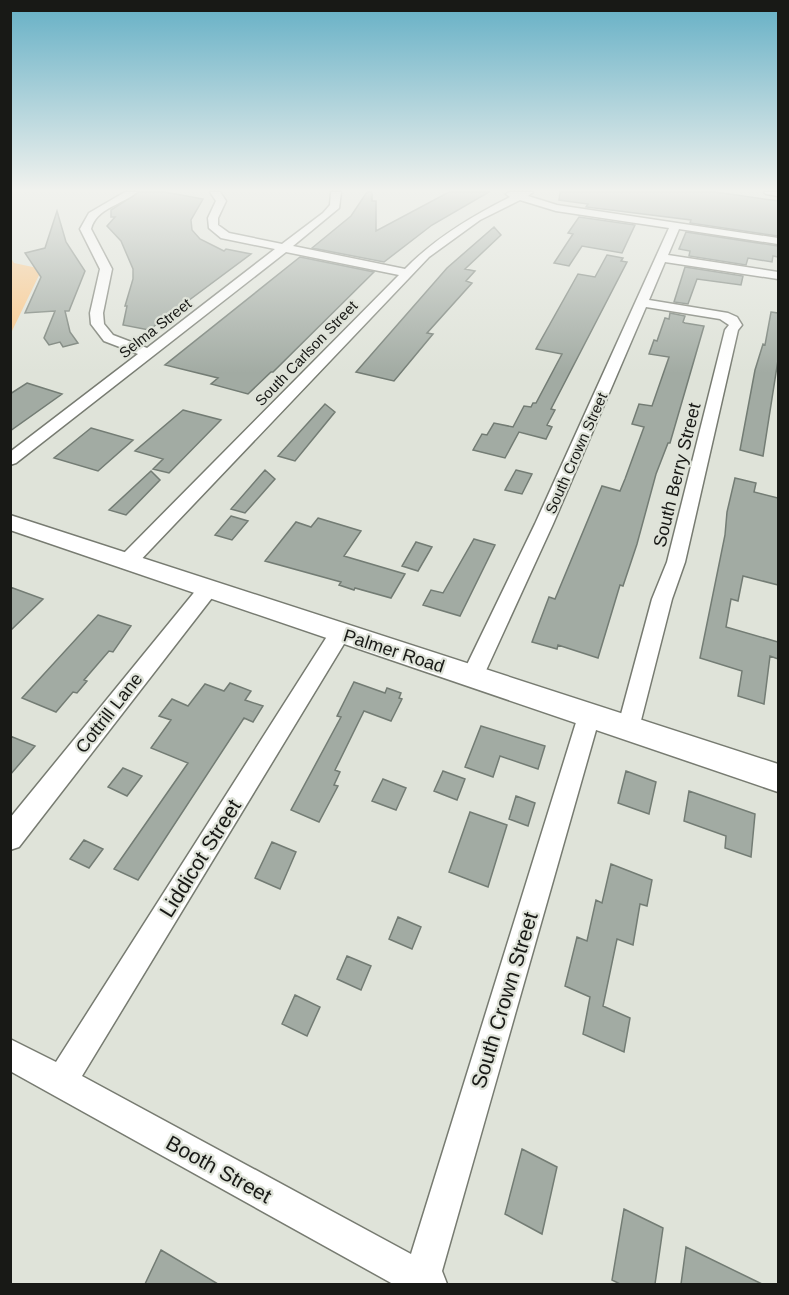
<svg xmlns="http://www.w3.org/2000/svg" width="789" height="1295" font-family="Arial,sans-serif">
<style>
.green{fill:#fac584}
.building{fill:#a2aba3;stroke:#737c74;stroke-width:1.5}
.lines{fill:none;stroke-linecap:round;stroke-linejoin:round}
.minor-casing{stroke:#777b71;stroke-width:3}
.tertiary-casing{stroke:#777b71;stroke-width:3}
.minor{fill:#fff;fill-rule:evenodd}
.tertiary{fill:#fff;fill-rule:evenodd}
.labels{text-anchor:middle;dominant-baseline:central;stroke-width:4.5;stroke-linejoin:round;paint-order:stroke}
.far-street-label{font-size:15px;fill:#181916;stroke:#dfe3d9}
.street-label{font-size:18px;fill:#181916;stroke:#dfe3d9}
.near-street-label{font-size:21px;fill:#181916;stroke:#dfe3d9}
</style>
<rect width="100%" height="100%" fill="#dfe3d9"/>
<!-- green -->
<path class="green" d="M11 258 14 263 42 269 11 333Z"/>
<!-- building -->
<path class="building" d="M139 192H165L203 199 191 220 192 230 200 239 224 251 226 249 251 254 149 330 123 325 127 306H125L133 279V269L121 241 107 226 115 217H111V210Z
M367 192H372V201H376V231L449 192H489L432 225 384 262 312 248 351 216Z
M560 192H716L778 201V236L690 223 691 220 586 207 588 204 559 200Z
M57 211 66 242 85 271 69 311H65L70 332 78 343 63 347 60 342 49 345 44 338 55 311 25 313 41 277 25 253 45 248Z
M579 217 635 225 622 253 582 246 569 266 554 263 573 234 568 233Z
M494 227 501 235 465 269 475 271 466 281 472 283 427 333 433 334 394 381 356 372 447 268Z
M686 232 778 246V257L773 256 772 262 748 258 746 265 689 256 690 251 679 249Z
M607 255 623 258 621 261 627 262 551 409 555 410 547 425 552 427 546 439 519 432 505 458 473 450 482 434 487 435 494 423 513 427 524 406 531 407 533 403H536L562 354 536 349 578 274 595 277Z
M300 257 374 272 273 372H271L248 394 211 384 218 378 165 365Z
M685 267 743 276 741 285 697 279 688 304 674 302Z
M771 312 778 313V360L763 456 740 450 755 370 763 344 765 345Z
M670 313 685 316 683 322 685 323 704 326 670 443H668L656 474 637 544 623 586 620 585 598 658 558 645 557 649 532 642 549 597 555 599 602 486 620 491 625 479 644 427 632 424 639 404 652 406 669 357 649 354 654 340 657 341 665 318 669 319Z
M27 383 62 394 10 431V394Z
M325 404 335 412 295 461 278 456Z
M183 410 221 420 169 473 153 469 163 459 135 451Z
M91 428 133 440 98 471 54 458Z
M265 470 275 479 245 513 231 509Z
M516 470 532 474 522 494 505 490Z
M151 471 160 480 126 515 109 510Z
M735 478 756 483 754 492 778 498V585L743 576 738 601 731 599 726 627 778 642V659L770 656 764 704 738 696 742 671 700 658 725 535 727 512Z
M231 516 248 521 232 540 215 535Z
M318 518 361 531 344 556 405 574 391 598 355 588 354 590 339 585 341 582 265 561 296 522 311 527Z
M474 539 495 545 460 616 423 605 431 590 443 593Z
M416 542 432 547 418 571 402 566Z
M10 587 43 599 10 631Z
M98 615 131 626 113 652 109 651 84 680 87 681 77 693 73 692 56 712 22 698Z
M354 682 385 693 387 688 401 693 399 698 402 699 391 721 364 711 335 770 340 772 334 785 338 786 319 822 291 810 341 717 337 716Z
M230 683 251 691 245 700 263 706 253 722 244 718 138 880 114 869 188 763 151 748 171 720 159 716 172 699 188 706 205 684 224 691Z
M481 726 545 746 538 769 500 756 493 777 465 767Z
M10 736 35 746 10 775Z
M123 768 142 776 127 796 108 787Z
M443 771 465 779 457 800 434 791Z
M626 771 656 782 649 814 618 803Z
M383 779 406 788 396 810 372 801Z
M689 791 755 814 751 857 725 848 726 836 684 821Z
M516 796 535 803 528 826 509 819Z
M470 812 507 825 488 887 449 872Z
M84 840 103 849 89 868 70 859Z
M272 842 296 852 280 889 255 878Z
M611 864 652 880 647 906 640 904 633 945 617 939 603 1006 630 1018 624 1052 583 1034 590 997 565 986 577 937 587 941 596 900 602 903Z
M398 917 421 927 412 949 389 939Z
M347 956 371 966 361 990 337 979Z
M295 995 320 1007 307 1036 282 1024Z
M522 1149 557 1167 542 1234 505 1214Z
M624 1209 663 1228 655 1284H620L612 1280Z
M686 1247 762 1284H681Z
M161 1250 218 1284H145Z"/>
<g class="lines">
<!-- minor casing -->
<g class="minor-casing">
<path id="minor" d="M125 192H137C122 205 96 208 91 229L112 269 103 313 104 324 113 335 147 348 275 249 221 238 209 228 208 218 216 201 210 192H220L226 201 218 218V225L229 233 282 244 323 213 330 205 331 192H341L339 208 293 246 405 269C435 238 472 216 510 197L506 194 509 192H533L528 196 557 205 778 238V244L679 229 668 255 778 272V279L665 262 649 300 728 313 737 317 742 325 738 330 685 562 672 599 637 736 629 739 621 736 617 729 652 599 667 562 725 330 729 325 720 319 646 307 553 524 483 677 480 683 472 686 464 683 461 677 535 524 669 228 556 211 520 200 480 220 429 257 134 567 127 569 120 567 118 562 120 557 399 275 286 252 16 463 10 465V452L138 354 104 341 91 324 90 313 100 269 80 229 89 213Z
M764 192H778V196L766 194Z
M208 582 215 584 218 589 215 594 19 847 10 850V818L201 584Z
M340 625 347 627 350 633 347 639 82 1076 411 1254 578 716 581 709 589 706 597 709 600 716 442 1271 447 1284H393L10 1071V1039L56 1062 333 627Z"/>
</g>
<!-- tertiary casing -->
<g class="tertiary-casing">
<path id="tertiary" d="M10 515 778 764V792L10 530Z"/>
</g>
<!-- minor -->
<use href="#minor" class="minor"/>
<!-- tertiary -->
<use href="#tertiary" class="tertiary"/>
</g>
<!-- sky -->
<linearGradient id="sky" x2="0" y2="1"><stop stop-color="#64afc5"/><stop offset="0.51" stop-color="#f1f2ee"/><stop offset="1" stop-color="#f1f2ee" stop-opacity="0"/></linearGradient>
<rect width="789" height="373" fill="url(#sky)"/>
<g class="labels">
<!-- far-street labels -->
<g class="far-street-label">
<text transform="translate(155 328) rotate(-38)">Selma Street</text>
<text transform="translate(306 353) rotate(-46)">South Carlson Street</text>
<text transform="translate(576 453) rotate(-66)">South Crown Street</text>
</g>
<!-- street labels -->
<g class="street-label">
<text transform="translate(677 475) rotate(-76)">South Berry Street</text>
<text transform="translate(394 651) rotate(18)">Palmer Road</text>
<text transform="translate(109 713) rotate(-52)">Cottrill Lane</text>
</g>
<!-- near-street labels -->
<g class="near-street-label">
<text transform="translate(200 858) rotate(-58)">Liddicot Street</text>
<text transform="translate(504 1000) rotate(-73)">South Crown Street</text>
<text transform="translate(219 1169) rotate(29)">Booth Street</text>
</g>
</g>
<!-- border -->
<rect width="789" height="1295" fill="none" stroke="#181916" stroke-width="24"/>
</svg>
